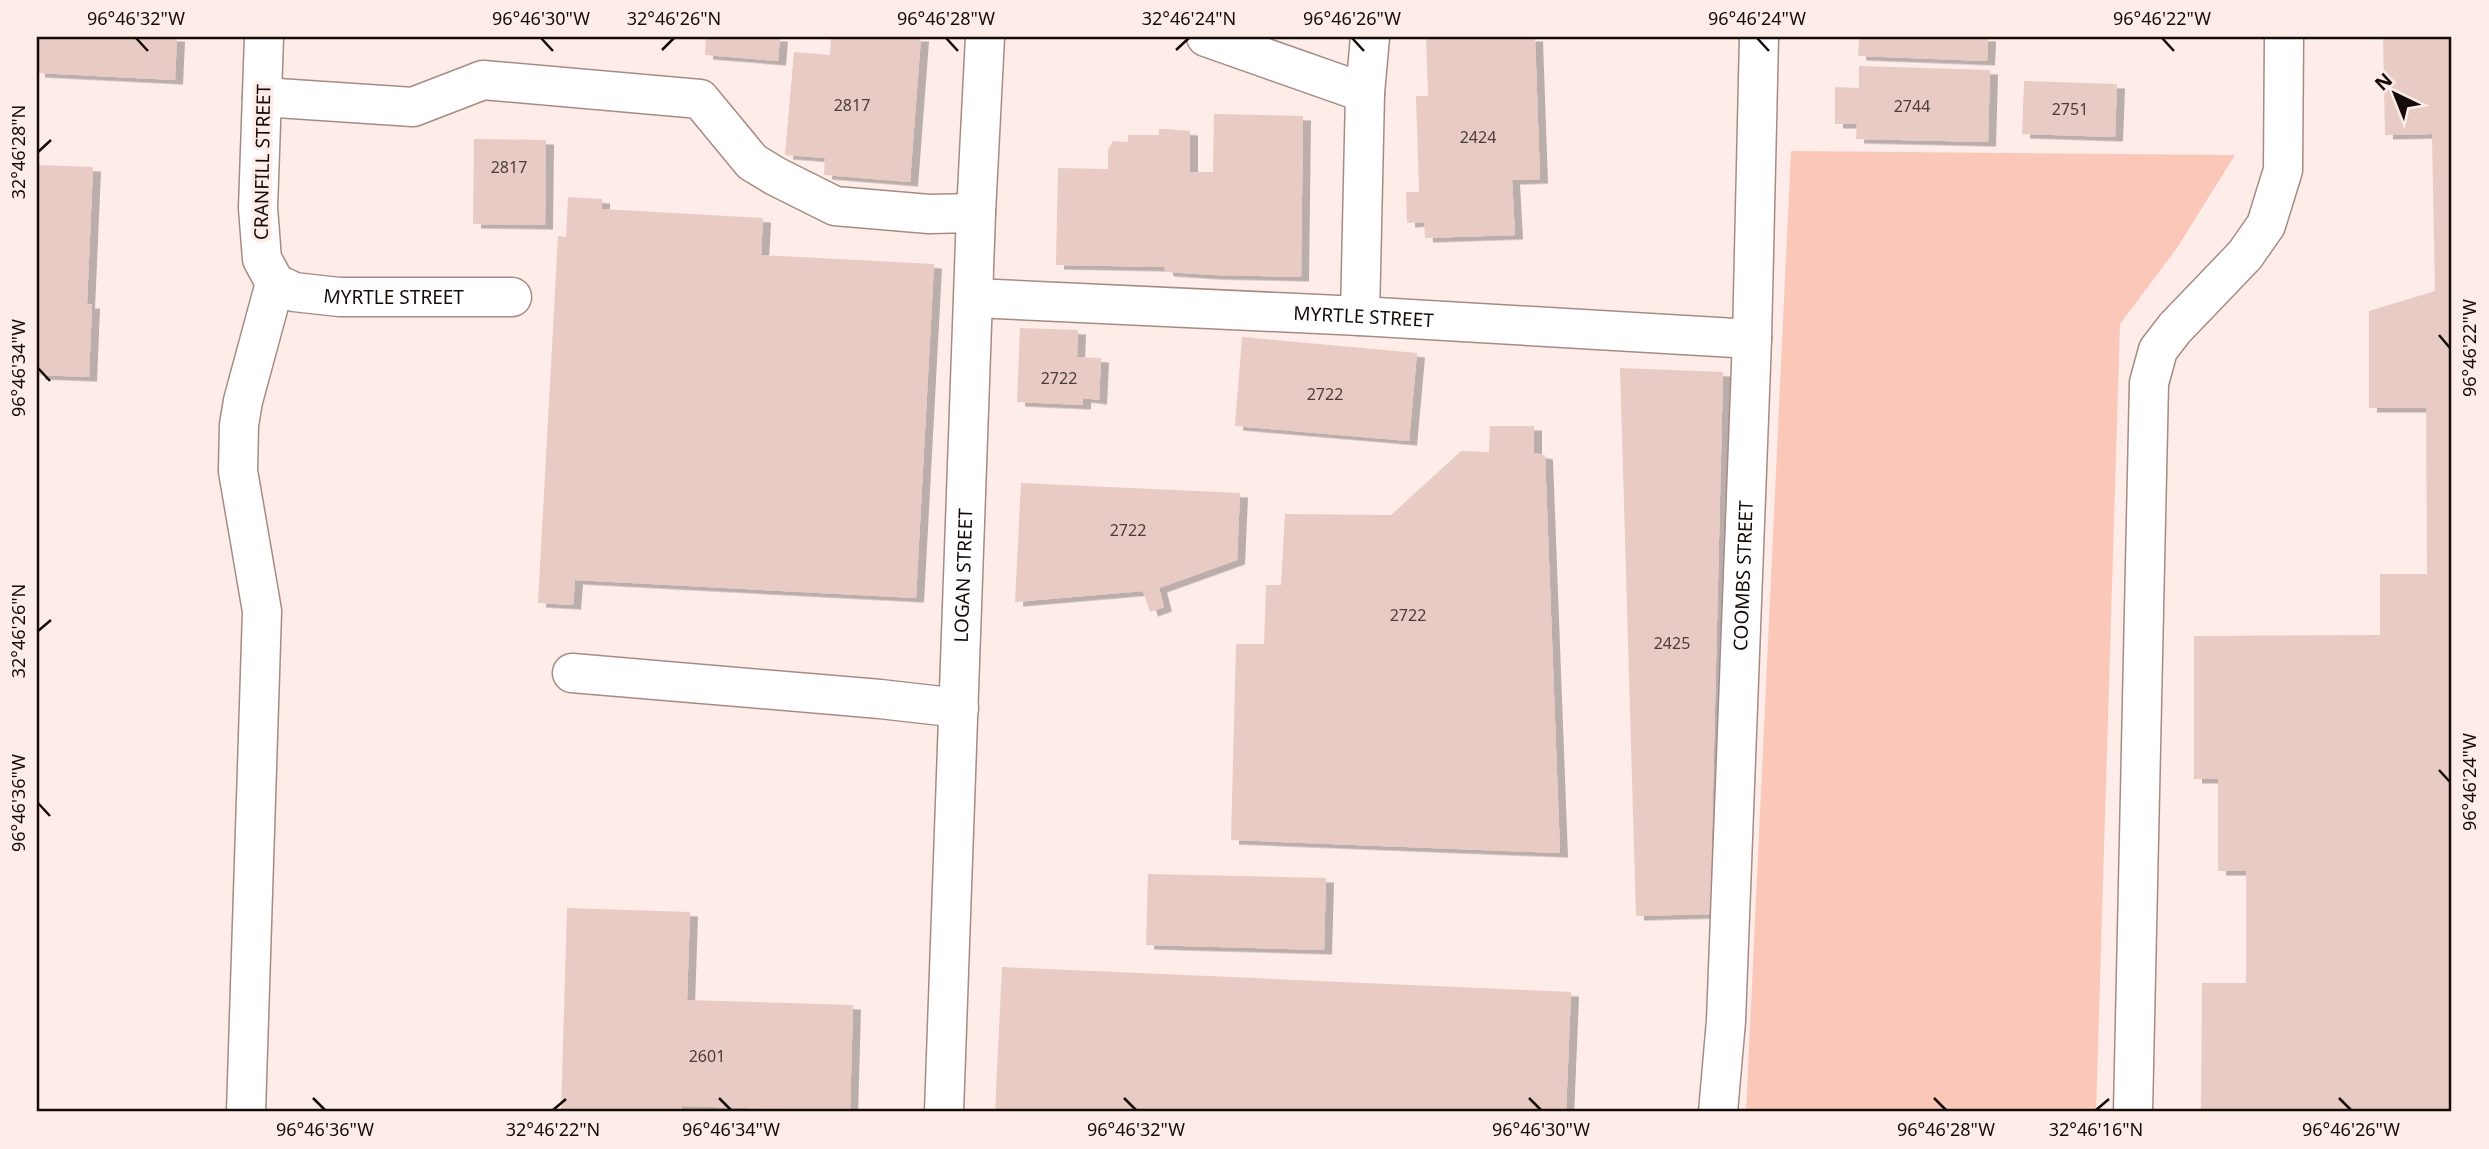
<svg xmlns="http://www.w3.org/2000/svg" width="2489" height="1149" font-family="'Noto Sans',sans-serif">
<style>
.green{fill:#fbc7b9}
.building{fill:#e8cbc4;filter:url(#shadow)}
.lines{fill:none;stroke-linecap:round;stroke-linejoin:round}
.minor-casing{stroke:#a68b85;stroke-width:41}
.minor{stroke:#fff;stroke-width:38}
.ticks{fill:none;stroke:#150c0a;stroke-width:2.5}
.labels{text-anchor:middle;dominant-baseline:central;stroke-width:7;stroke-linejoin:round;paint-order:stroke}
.number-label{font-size:16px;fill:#4a3c38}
.street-label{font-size:19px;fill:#150c0a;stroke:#feece8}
.neatline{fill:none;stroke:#150c0a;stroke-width:2.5}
.ticks-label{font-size:18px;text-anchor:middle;fill:#150c0a}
</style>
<defs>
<filter id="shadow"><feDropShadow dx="8" dy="4.5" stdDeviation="0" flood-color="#0004"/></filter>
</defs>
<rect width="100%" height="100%" fill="#feece8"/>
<!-- green -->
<path class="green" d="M1791 151 2235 155 2177 248 2120 324 2096 1112H1746Z"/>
<!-- building -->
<path class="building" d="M37 37H177L175 80 37 73Z
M706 37H780L778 61 705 55Z
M831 37H921L910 182 824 175 825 158 785 155 794 52 830 55Z
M1426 37H1535L1540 179 1512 180 1515 235 1425 238 1424 222 1407 223 1406 192H1419L1416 96H1428Z
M1859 37H1988L1987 61 1858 56Z
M2383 37H2452V1112H2201L2202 983H2246V871H2218V779H2194V636L2380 635V574H2427L2426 408H2369V311L2435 291 2432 134 2385 135Z
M1859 66 1990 70 1988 142 1856 139 1857 124H1835V87L1859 88Z
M2024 81 2117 84 2115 137 2022 134Z
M1214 114 1303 116 1301 277 1213 275 1166 272 1164 267 1056 265 1058 168 1108 169V150L1113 141 1128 142V135H1159V129H1165L1190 131V172H1213Z
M474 139 546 140 545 225 473 224Z
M37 165 93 167 87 304H92L89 377 37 375Z
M568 197 602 199V209L763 218 761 255 934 264 916 598 575 580 573 605 538 603 558 236 566 237Z
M1020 328 1078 330 1077 357 1101 358 1099 400 1083 398V405L1017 402Z
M1242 337 1417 353 1409 441 1235 426Z
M1620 368 1723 372 1710 914 1636 916Z
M1490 426H1534V453L1545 455 1560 853 1231 840 1236 644H1264L1266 585H1281L1285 514 1391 515 1461 451 1489 452Z
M1021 483 1240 493 1237 560 1159 588 1164 607 1150 612 1143 591 1015 602Z
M1148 874 1326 878 1324 950 1146 945Z
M567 908 690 912 687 1000 853 1005 850 1111 682 1106V1112H561Z
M1002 967 1571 992 1566 1112H995Z"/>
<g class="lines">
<!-- minor casing -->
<g class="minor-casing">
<g id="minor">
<path d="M264 37 258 208 262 259 275 283"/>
<path d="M1206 37 1365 93 1360 316"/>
<path d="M1365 93 1370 37"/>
<path d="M262 97 413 107 483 80 700 99 752 162 775 176 835 206 929 214 976 213"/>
<path id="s1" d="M275 283 294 292 339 297H512"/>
<path id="s2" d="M974 298 1360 316 1752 339"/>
<path d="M572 673 880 699 959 708"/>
<path d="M246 1112 262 611 238 471 239 425 243 401 275 283"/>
<path id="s3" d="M944 1112 976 213 985 37"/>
<path id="s4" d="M1718 1112 1726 1021 1752 339 1759 37"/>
<path d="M2133 1112 2149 383 2158 350 2175 328 2245 255 2266 225 2283 170 2284 37"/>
</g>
</g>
<!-- minor -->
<use href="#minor" class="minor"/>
</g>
<!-- ticks -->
<path class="ticks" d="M136 38 148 51M541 38 553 51M946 38 958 51M1352 38 1364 51M1757 38 1769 51M2162 38 2174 51M662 50 674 38M1176 50 1189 38M38 152 51 140M2439 335 2450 348M38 368 50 381M38 631 51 620M2439 770 2450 782M38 803 50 816M313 1098 325 1110M719 1098 731 1110M1124 1098 1136 1110M1529 1098 1541 1110M1934 1098 1946 1110M2339 1098 2351 1110M553 1110 566 1099M2096 1110 2109 1099"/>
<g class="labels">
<!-- number labels -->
<g class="number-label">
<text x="852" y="105">2817</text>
<text x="1912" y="106">2744</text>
<text x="2070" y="109">2751</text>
<text x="1478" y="137">2424</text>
<text x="509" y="167">2817</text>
<text x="1059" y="378">2722</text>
<text x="1325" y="394">2722</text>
<text x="1128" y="530">2722</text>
<text x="1408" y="615">2722</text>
<text x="1672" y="643">2425</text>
<text x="707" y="1056">2601</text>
</g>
<!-- street labels -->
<g class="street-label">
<text transform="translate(262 162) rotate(-89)">CRANFILL STREET</text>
<text stroke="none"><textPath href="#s1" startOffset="121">MYRTLE STREET</textPath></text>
<text stroke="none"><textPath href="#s2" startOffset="390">MYRTLE STREET</textPath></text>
<text stroke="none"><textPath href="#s3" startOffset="537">LOGAN STREET</textPath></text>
<text stroke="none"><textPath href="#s4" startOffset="537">COOMBS STREET</textPath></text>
</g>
</g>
<!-- border -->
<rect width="2489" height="1149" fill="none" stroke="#feece8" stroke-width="77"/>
<!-- north arrow -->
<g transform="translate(2395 94) rotate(317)" stroke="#feece8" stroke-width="5" paint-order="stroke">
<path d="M0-5L12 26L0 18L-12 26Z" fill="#150c0a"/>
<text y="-10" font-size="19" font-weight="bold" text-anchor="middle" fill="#150c0a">N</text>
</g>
<rect x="38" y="38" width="2412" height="1072" class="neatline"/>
<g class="ticks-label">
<text x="136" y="25">96°46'32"W</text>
<text x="541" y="25">96°46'30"W</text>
<text x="674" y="25">32°46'26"N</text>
<text x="946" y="25">96°46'28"W</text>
<text x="1189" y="25">32°46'24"N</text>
<text x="1352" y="25">96°46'26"W</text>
<text x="1757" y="25">96°46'24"W</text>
<text x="2162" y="25">96°46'22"W</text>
<text transform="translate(19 152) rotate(-90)" y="6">32°46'28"N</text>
<text transform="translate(2470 348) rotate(-90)" y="6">96°46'22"W</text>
<text transform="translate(19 368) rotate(-90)" y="6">96°46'34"W</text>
<text transform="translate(19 631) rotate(-90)" y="6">32°46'26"N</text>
<text transform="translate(2470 782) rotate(-90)" y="6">96°46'24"W</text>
<text transform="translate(19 803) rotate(-90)" y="6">96°46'36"W</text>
<text x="325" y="1136">96°46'36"W</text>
<text x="553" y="1136">32°46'22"N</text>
<text x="731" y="1136">96°46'34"W</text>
<text x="1136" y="1136">96°46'32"W</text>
<text x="1541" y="1136">96°46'30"W</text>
<text x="1946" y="1136">96°46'28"W</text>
<text x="2096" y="1136">32°46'16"N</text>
<text x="2351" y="1136">96°46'26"W</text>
</g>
</svg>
